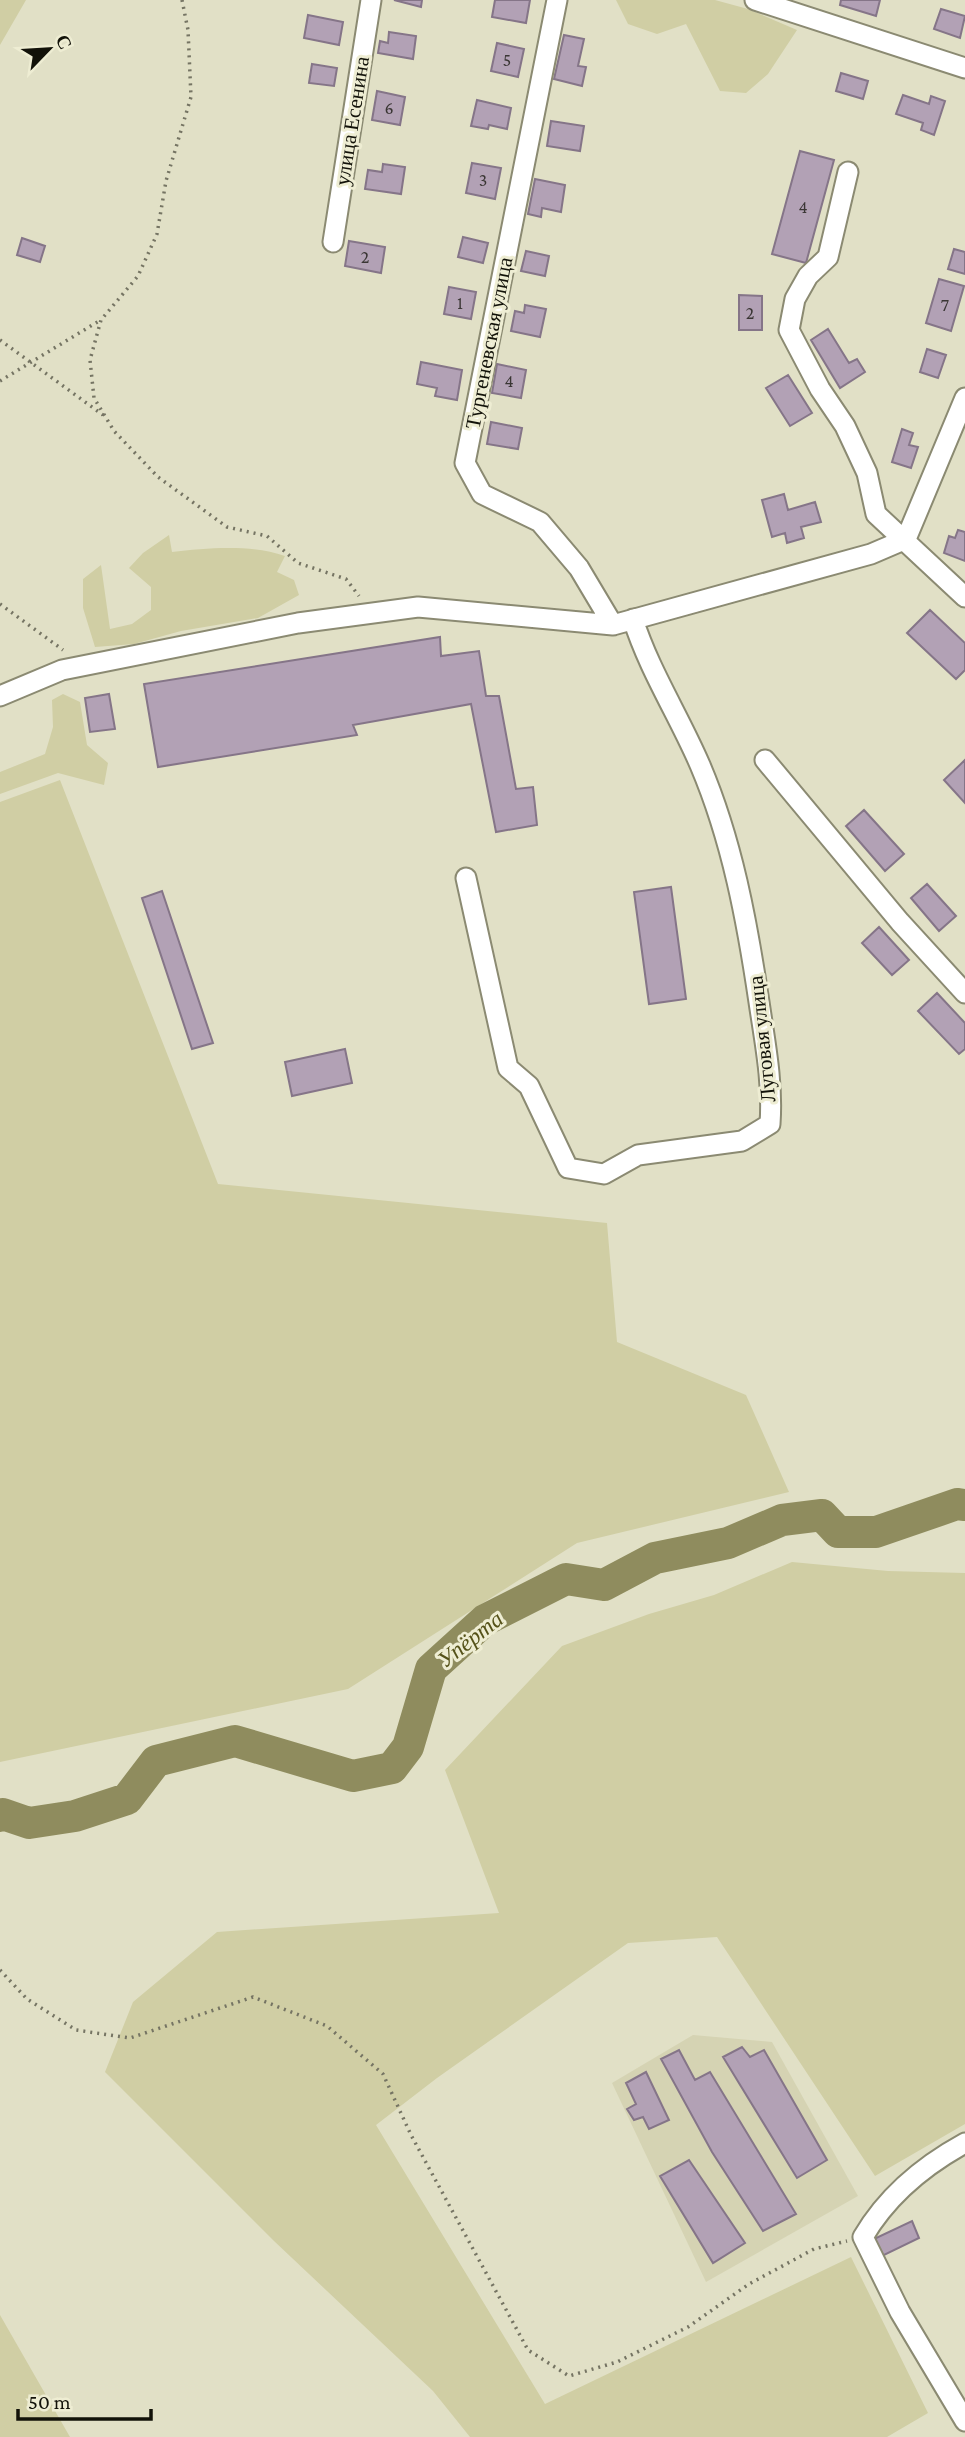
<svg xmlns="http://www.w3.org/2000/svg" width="965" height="2437" font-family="'Crimson Pro',serif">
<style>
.built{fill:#d5d3b3}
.green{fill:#d0cea4}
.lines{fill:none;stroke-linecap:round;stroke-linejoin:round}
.river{stroke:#8f8c5e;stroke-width:32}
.building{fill:#b2a1b5;stroke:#857588;stroke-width:2}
.minor-casing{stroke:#8b8a72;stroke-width:23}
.path{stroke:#757463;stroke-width:3.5;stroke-dasharray:2 5;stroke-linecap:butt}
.minor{stroke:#fff;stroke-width:19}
.labels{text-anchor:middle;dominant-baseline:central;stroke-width:6;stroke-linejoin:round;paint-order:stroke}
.number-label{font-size:18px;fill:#3a3634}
.street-label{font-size:21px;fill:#121209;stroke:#eeedd3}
.water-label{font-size:23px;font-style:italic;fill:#555219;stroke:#eeedd3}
</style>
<rect width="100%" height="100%" fill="#e1e0c6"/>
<!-- built -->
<path class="built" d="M693 2035 772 2042 858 2196 706 2282 612 2083Z"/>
<!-- green -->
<path class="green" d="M0 0H26L0 45Z
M616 0H715L748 9 797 30 768 74 746 93 720 91 686 24 657 34 628 24Z
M169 535 172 552C207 548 251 544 285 556L277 572 294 580 299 595 258 618 181 631 134 644 95 647 83 608V579L101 565 110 629 132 624 151 610V587L129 568 143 553Z
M63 694 80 702 87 745 108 763 104 785 58 773 0 794V772L45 754 53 727 52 700Z
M60 780 218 1184 607 1223 617 1342 746 1395 789 1492 577 1543 348 1689 0 1762V802Z
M792 1562 888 1571 965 1573V2124L875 2176 717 1937 628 1943 437 2078 376 2125 545 2404 851 2257 928 2413 887 2437H470L433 2391 274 2241 105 2072 133 2002 217 1932 499 1913 445 1770 562 1646 649 1614 714 1595Z
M0 2315 70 2437H0Z"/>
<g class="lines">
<!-- river -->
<path class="river" d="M0 1816 3 1814 29 1823 75 1816 127 1799 156 1761 235 1741 353 1776 392 1768 408 1747 431 1669 485 1620 566 1579 604 1585 655 1558 728 1543 782 1520 822 1515 838 1532H876L957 1504 965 1505"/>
</g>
<!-- building -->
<path class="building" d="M394 0H422L421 7Z
M495 0H530L526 23 492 17Z
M841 0H880L876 16 840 5Z
M941 9 965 16 960 38 934 29Z
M308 15 343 22 339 45 304 38Z
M389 32 416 36 413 59 378 53 380 41 388 43Z
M564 35 584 39 578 66 586 67 582 86 554 79Z
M497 43 524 49 518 77 491 71Z
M312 64 337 68 334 86 309 83Z
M841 73 868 81 863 99 836 91Z
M377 91 405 97 400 125 372 120Z
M903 95 929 104 931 96 945 101 934 135 921 130 923 123 896 114Z
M477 100 511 108 507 129 489 125 488 129 471 126Z
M551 121 584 126 580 151 547 146Z
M800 151 834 160 806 263 772 254Z
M472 163 501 168 495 199 466 193Z
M383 164 405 167 401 194 365 189 368 170 382 172Z
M535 179 565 185 561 212 542 208 541 217 528 214Z
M463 237 488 243 483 263 458 257Z
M22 238 45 246 40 262 17 255Z
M349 241 385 247 381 273 345 266Z
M954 249 965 252V274L948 269Z
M526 251 549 256 545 276 521 271Z
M939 279 964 286 951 331 926 323Z
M449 287 476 292 471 319 444 314Z
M739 295 762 296V330H739Z
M525 305 546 309 540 337 511 331 515 311 524 313Z
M828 329 849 363 857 359 865 372 840 388 811 340Z
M927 349 946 355 938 378 920 372Z
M421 362 462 370 457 400 435 396 437 388 417 384Z
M497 364 526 370 521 398 492 393Z
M788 375 812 413 790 426 766 388Z
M491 422 522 428 518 449 487 444Z
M902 429 913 433 909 445 918 447 911 468 892 462Z
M784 494 788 510 815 502 821 522 801 527 804 538 787 543 785 533 772 537 762 500Z
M958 530 965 532V561L944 553 949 536 955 538Z
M930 610 965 643V670L956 679 907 633Z
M440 637 441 656 479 651 486 696H499L516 789 533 787 537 825 496 832 471 704 353 725 357 735 158 767 144 684Z
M109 694 115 729 90 732 85 698Z
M965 760V803L944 780Z
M864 810 904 854 885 871 846 826Z
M927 884 956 916 939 931 911 898Z
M671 887 686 999 649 1004 634 892Z
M162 891 213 1043 192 1049 142 898Z
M879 927 909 960 892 975 862 943Z
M937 993 965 1023V1049L959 1054 918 1011Z
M345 1049 352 1083 292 1096 285 1062Z
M742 2047 750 2057 764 2050 827 2160 797 2178 723 2057Z
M679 2050 695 2080 710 2072 796 2214 763 2231 712 2152 661 2059Z
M646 2072 669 2120 649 2129 643 2117 634 2120 627 2109 636 2104 626 2083Z
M689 2160 745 2243 713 2263 660 2176Z
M912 2221 919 2238 882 2256 874 2239Z"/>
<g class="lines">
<!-- minor casing -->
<g class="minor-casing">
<path id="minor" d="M557 0 465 463 482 494 540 522 579 568 613 625
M755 0 965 68
M848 172 828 257 808 276 795 299 789 330 820 389 845 426 867 473 876 514 965 597
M333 242 371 0
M906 539 965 398
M0 696 62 670 298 623 418 607 613 625 871 554 906 539
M765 760 900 922 965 993
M466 878 508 1068 529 1086 568 1168 604 1174 638 1155 742 1141 770 1124C773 1082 765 1043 759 1002 747 921 732 840 700 765 679 716 649 670 633 619
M965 2143C923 2166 887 2196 863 2237L900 2312 965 2421"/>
</g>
<!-- path -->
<path class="path" d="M182 0 188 30 191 97 166 181 157 234 138 276 101 320 90 360 94 398 114 431 158 477 227 527 267 536 298 563 346 579 359 596
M0 340 103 415
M0 381 99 321
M0 604 63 650
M0 1970 27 1999 76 2030 130 2038 253 1997 327 2026 383 2074 411 2135 528 2350 569 2376 617 2362 688 2327 749 2284 814 2249 847 2241"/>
<!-- minor -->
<use href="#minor" class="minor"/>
</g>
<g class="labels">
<!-- number labels -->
<g class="number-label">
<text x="507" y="60">5</text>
<text x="389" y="108">6</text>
<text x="483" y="180">3</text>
<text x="803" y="207">4</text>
<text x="365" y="257">2</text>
<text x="460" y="303">1</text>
<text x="945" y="305">7</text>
<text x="750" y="313">2</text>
<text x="509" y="381">4</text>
</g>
<!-- street labels -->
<g class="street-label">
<text transform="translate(352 121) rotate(-81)">улица Есенина</text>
<text transform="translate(489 343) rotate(-79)">Тургеневская улица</text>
<text transform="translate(762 1039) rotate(-96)">Луговая улица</text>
</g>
<!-- water labels -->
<g class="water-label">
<text transform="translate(470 1639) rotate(-38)">Упёрта</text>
</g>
</g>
<!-- north arrow -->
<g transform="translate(49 49) rotate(65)" stroke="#eeedd3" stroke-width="5" paint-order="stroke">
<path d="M0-5L12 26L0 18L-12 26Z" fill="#121209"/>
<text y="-10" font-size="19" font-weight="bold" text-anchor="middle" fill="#121209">С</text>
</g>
<!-- scale -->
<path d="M18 2409v10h133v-10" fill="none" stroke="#121209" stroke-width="3.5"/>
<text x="28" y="2409" font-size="21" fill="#121209" stroke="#eeedd3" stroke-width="5" paint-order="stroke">50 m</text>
</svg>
